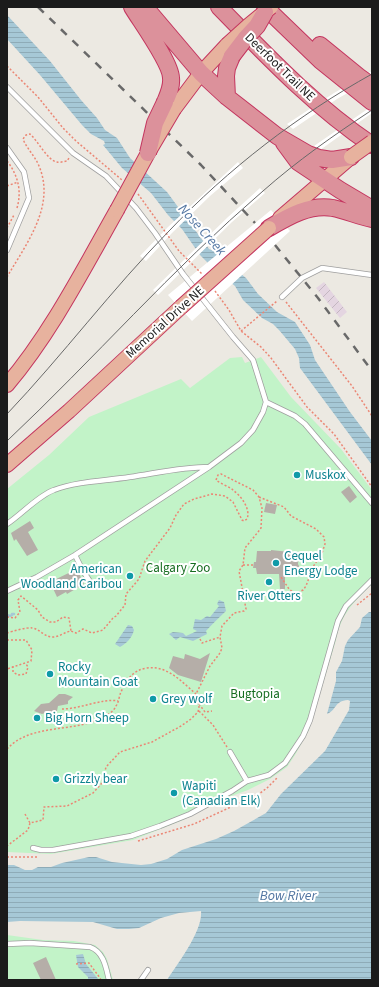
<svg xmlns="http://www.w3.org/2000/svg" width="379" height="987" font-family="'Source Sans 3',sans-serif">
<style>
.industrial{fill:url(#industrial-furrows)}
.park{fill:#c2f3c8}
.water{fill:url(#water-rules)}
.pier{fill:#fff}
.lines{fill:none;stroke-linecap:round;stroke-linejoin:round}
.stream{stroke:#a6c8d6;stroke-width:2.5}
.building{fill:#b5aea8}
.service-casing{stroke:#9f9f9f;stroke-width:6}
.trunk-casing{stroke:#c4355f;stroke-width:16}
.motorway-casing{stroke:#c4355f;stroke-width:18}
.path{stroke:#eb8674;stroke-width:1.5;stroke-dasharray:2 2;stroke-linecap:butt}
.service{stroke:#fff;stroke-width:4.5}
.trunk{stroke:#e7b29e;stroke-width:14}
.motorway{stroke:#dc919b;stroke-width:16}
.tram{stroke:#696969;stroke-width:1}
.rail{stroke:#696969;stroke-width:2.5;stroke-dasharray:8 8;stroke-linecap:butt}
.trunk-bridge-casing{stroke:#c4355f;stroke-width:16;stroke-linecap:butt}
.motorway-bridge-casing{stroke:#c4355f;stroke-width:18;stroke-linecap:butt}
.trunk-bridge{stroke:#e7b29e;stroke-width:14}
.motorway-bridge{stroke:#dc919b;stroke-width:16}
.culture-dot{fill:#0f9aa8;stroke:#fff;stroke-width:1.5}
.labels{text-anchor:middle;dominant-baseline:central;stroke-width:4;stroke-linejoin:round;paint-order:stroke}
.street-label{font-size:13px;fill:#1b1b1b;stroke:#fff}
.culture-label{font-size:13px;fill:#0d838f;stroke:#fff;text-anchor:start}
.park-label{font-size:13px;fill:#166d21;stroke:#fff}
.water-label{font-size:14px;font-style:italic;fill:#5275a1;stroke:#fff}
</style>
<defs>
<pattern id="industrial-furrows" width="10" height="10" patternUnits="userSpaceOnUse"><rect width="10" height="10" fill="#e4d5e1"/><path d="M-1 1l2-2M0 10L10 0M9 11l2-2" fill="none" stroke="#c3b6c0"/></pattern>
<pattern id="water-rules" width="6" height="5" patternUnits="userSpaceOnUse"><rect width="6" height="5" fill="#a6c8d6"/><path d="M0 2.5h6" fill="none" stroke="#8eabb7"/></pattern>
</defs>
<rect width="100%" height="100%" fill="#ece9e2"/>
<!-- industrial -->
<path class="industrial" d="M324 282 347 312 340 318 316 288Z"/>
<!-- park -->
<path class="park" d="M242 357 245 363 261 357 291 397 341 449 372 490V584C354 602 341 614 336 640L309 730 295 755 287 767 270 779 248 790 226 798 183 820 133 840 51 854 7 852V489L49 455 89 417 181 379 190 388 230 358Z
M7 935 43 940 74 941 95 945 103 952 107 959 113 980H7Z"/>
<!-- water -->
<path class="water" d="M7 15 50 61 81 100 97 118 105 130 117 138 130 158 167 192 209 249 223 255 241 274 246 278 258 294 277 312 295 322 310 345 315 360 350 412 372 441V465L303 372 300 368 299 358 295 349 279 330 273 324 262 318 243 300 235 286 212 267 200 255 182 229 168 215 151 193 122 168 103 145 105 144 104 141 91 134 82 125 40 75 7 39Z
M219 600 224 602 226 611C219 618 212 624 206 631L207 634 193 641 180 637 176 640 169 634 173 632 183 633 186 636 197 631 193 629 195 619 201 620 207 616 210 617 219 606 217 604Z
M369 612H372L371 980H167C178 963 203 931 201 911L179 913 161 918 139 928 129 929H117L93 922 20 921 7 922V865H14L25 870H32L38 867H51L62 863 89 857H96L112 862 141 865 151 864 167 859 182 850 216 839 234 831 266 813 281 794 325 751 349 710 350 701 348 700C334 701 337 710 327 714L336 681V672L342 661 345 646 348 640 360 627 362 618Z
M128 625 132 626 134 630C132 638 127 643 120 647L115 644Z
M83 954 86 964 99 980H88V977L78 967 76 955Z"/>
<!-- pier -->
<path class="pier" d="M372 71V79L337 99 293 129 287 124 334 93Z
M372 106V113L320 150 314 146Z
M238 162 243 168 210 196 172 233 146 261 140 256 168 227Z
M260 188 265 193 232 222 158 295 153 290 228 217Z
M271 210 290 231 192 321 168 295Z"/>
<g class="lines">
<!-- stream -->
<path class="stream" d="M7 615 10 616 12 615V614H14"/>
</g>
<!-- building -->
<path class="building" d="M349 486 357 497 350 503 341 492Z
M266 503 277 505 275 514 264 512Z
M30 521 34 528 28 532 38 550 27 556 16 539 14 541 11 533Z
M271 550 299 553 298 564 301 570H298V575L285 574V589H280L279 574H257L256 568H253L254 562H256L257 551H271Z
M77 569 84 584 67 594 66 592 57 597 50 582Z
M210 653 201 682 178 675 169 668 173 656 184 659 185 654 200 659Z
M59 694H65L73 697 68 701V704L58 706 57 711 50 714 45 713 42 714 34 711 41 704 49 703Z
M46 957 56 980H41L33 963Z"/>
<g class="lines">
<!-- service casing -->
<g class="service-casing">
<path id="service" d="M7 87 73 153 106 176 136 208 155 233 183 274 233 337 253 360 266 402 263 412 253 430 241 443 209 467 75 555 37 577 7 591
M7 148 24 172 29 198 7 250
M282 297 302 278 322 268 372 275
M266 402 295 416 305 424 372 503
M7 524C22 514 39 495 54 490 78 481 105 481 130 477 157 473 182 467 209 467
M75 555 83 571 89 580
M230 752 247 781
M33 848 41 850H53L131 836 160 826 190 814 232 791 247 781 269 775 285 763 303 736 310 720 338 621 346 606 372 580
M7 944 30 943 90 947C104 952 106 968 109 980
M141 980 148 970"/>
</g>
<!-- trunk casing -->
<g class="trunk-casing">
<path id="trunk" d="M174 109 201 73 227 45
M280 218 351 157
M7 385C51 333 83 270 117 210
M7 465 69 411 181 307"/>
</g>
<!-- motorway casing -->
<g class="motorway-casing">
<path id="motorway" d="M132 7C141 22 171 63 171 78 172 87 168 95 165 102
M145 7 201 73 227 97 277 136 308 154 319 158 332 160 351 157
M219 7C267 56 314 106 372 145
M265 7 321 61 372 102
M320 45 358 76 372 86
M227 97 226 76 227 68 232 56
M284 143 298 162 340 190 372 209
M269 228C289 216 310 204 333 208 346 211 359 216 372 219"/>
</g>
<!-- path -->
<path class="path" d="M7 66 38 97 63 128 76 141 122 180
M7 161C18 175 22 191 17 208
M7 186 18 182
M138 194 179 251 202 274
M7 228 14 215
M7 277C26 244 56 206 39 166 35 156 27 149 23 139L26 135 30 134C38 141 48 161 57 162 60 163 65 161 67 161L69 158
M215 291 229 310 241 331 261 347 271 358 307 407 334 434 372 487
M286 302 352 386 372 416
M241 331 277 301
M259 497 284 507 291 516 316 529 324 537 325 544 322 553 313 567 306 586 303 590 299 592H293L289 589 281 577
M243 565H254
M357 605 372 593
M7 617 15 618 20 612 18 600 21 596 38 610 42 617 50 622H56L63 617 69 618 71 631
M7 633C13 631 27 627 32 628 40 629 44 637 53 637 59 637 65 632 71 631L76 633 83 629 92 633 103 630 113 618 116 616 125 605 126 594 139 579 145 561 170 528 176 515 184 504 194 499 205 496 212 494 225 496 233 502 242 520 244 521 247 519C251 509 241 496 233 490 228 486 221 484 216 480L218 475 221 474 253 490 259 497 262 508 261 528 258 532 245 548 243 565 239 571 246 609 244 611 234 613 222 626 220 637 222 648 220 653 210 666 196 694 199 707 198 712 191 719 181 726 152 742 120 752 106 767 102 783 93 793 67 806 44 807 43 820 30 823 28 830 7 846
M200 639 202 643 220 637
M7 640H26L32 650 31 661 7 669
M13 666V672L18 675 26 674 28 667 26 664
M199 704 205 712 212 711
M62 709C80 709 103 698 118 701
M199 711 213 725 227 747
M7 749C32 722 75 734 105 716 109 714 114 711 116 706 119 702 119 696 121 692 126 680 133 670 147 668 167 665 182 682 196 694
M25 814 30 823
M138 841 194 824 259 794 267 788 278 777
M7 857H39
M76 964 89 963 100 978 101 980"/>
<!-- service -->
<use href="#service" class="service"/>
<!-- trunk -->
<use href="#trunk" class="trunk"/>
<!-- motorway -->
<use href="#motorway" class="motorway"/>
<!-- tram -->
<path class="tram" d="M7 414C63 355 112 289 169 231 228 169 298 115 372 74
M7 441C94 359 172 269 263 191 297 161 334 135 372 110"/>
<!-- rail -->
<path class="rail" d="M38 7 201 165 255 223
M275 245 318 298 372 371"/>
<!-- trunk-bridge casing -->
<g class="trunk-bridge-casing">
<path id="trunk-bridge" d="M227 45 248 26 271 7
M351 157 372 142
M117 210 148 153 174 109
M181 307 269 228"/>
</g>
<!-- motorway-bridge casing -->
<g class="motorway-bridge-casing">
<path id="motorway-bridge" d="M232 56 245 39 257 26 265 12
M148 153 155 123 165 102"/>
</g>
<!-- trunk-bridge -->
<use href="#trunk-bridge" class="trunk-bridge"/>
<!-- motorway-bridge -->
<use href="#motorway-bridge" class="motorway-bridge"/>
</g>
<!-- markers -->
<g class="culture-dot">
<circle cx="297" cy="475" r="4"/>
<circle cx="276" cy="563" r="4"/>
<circle cx="130" cy="576" r="4"/>
<circle cx="269" cy="582" r="4"/>
<circle cx="50" cy="674" r="4"/>
<circle cx="153" cy="699" r="4"/>
<circle cx="37" cy="718" r="4"/>
<circle cx="56" cy="779" r="4"/>
<circle cx="174" cy="793" r="4"/>
</g>
<g class="labels">
<!-- street labels -->
<g class="street-label">
<text transform="translate(280 67) rotate(44)">Deerfoot Trail NE</text>
<text transform="translate(165 322) rotate(-42)">Memorial Drive NE</text>
</g>
<!-- culture labels -->
<g class="culture-label">
<text x="305" y="475">Muskox</text>
<text x="284" y="556">Cequel<tspan x="284" dy="15">Energy Lodge</tspan></text>
<text x="122" y="569" text-anchor="end">American<tspan x="122" dy="15">Woodland Caribou</tspan></text>
<text x="269" y="596" text-anchor="middle">River Otters</text>
<text x="58" y="667">Rocky<tspan x="58" dy="15">Mountain Goat</tspan></text>
<text x="161" y="699">Grey wolf</text>
<text x="45" y="718">Big Horn Sheep</text>
<text x="64" y="779">Grizzly bear</text>
<text x="182" y="786">Wapiti<tspan x="182" dy="15">(Canadian Elk)</tspan></text>
</g>
<!-- park labels -->
<g class="park-label">
<text x="178" y="568">Calgary Zoo</text>
<text x="255" y="694">Bugtopia</text>
</g>
<!-- water labels -->
<g class="water-label">
<text transform="translate(202 230) rotate(48)">Nose Creek</text>
<text x="288" y="896">Bow River</text>
</g>
</g>
<!-- border -->
<rect width="379" height="987" fill="none" stroke="#1b1b1b" stroke-width="16"/>
</svg>
